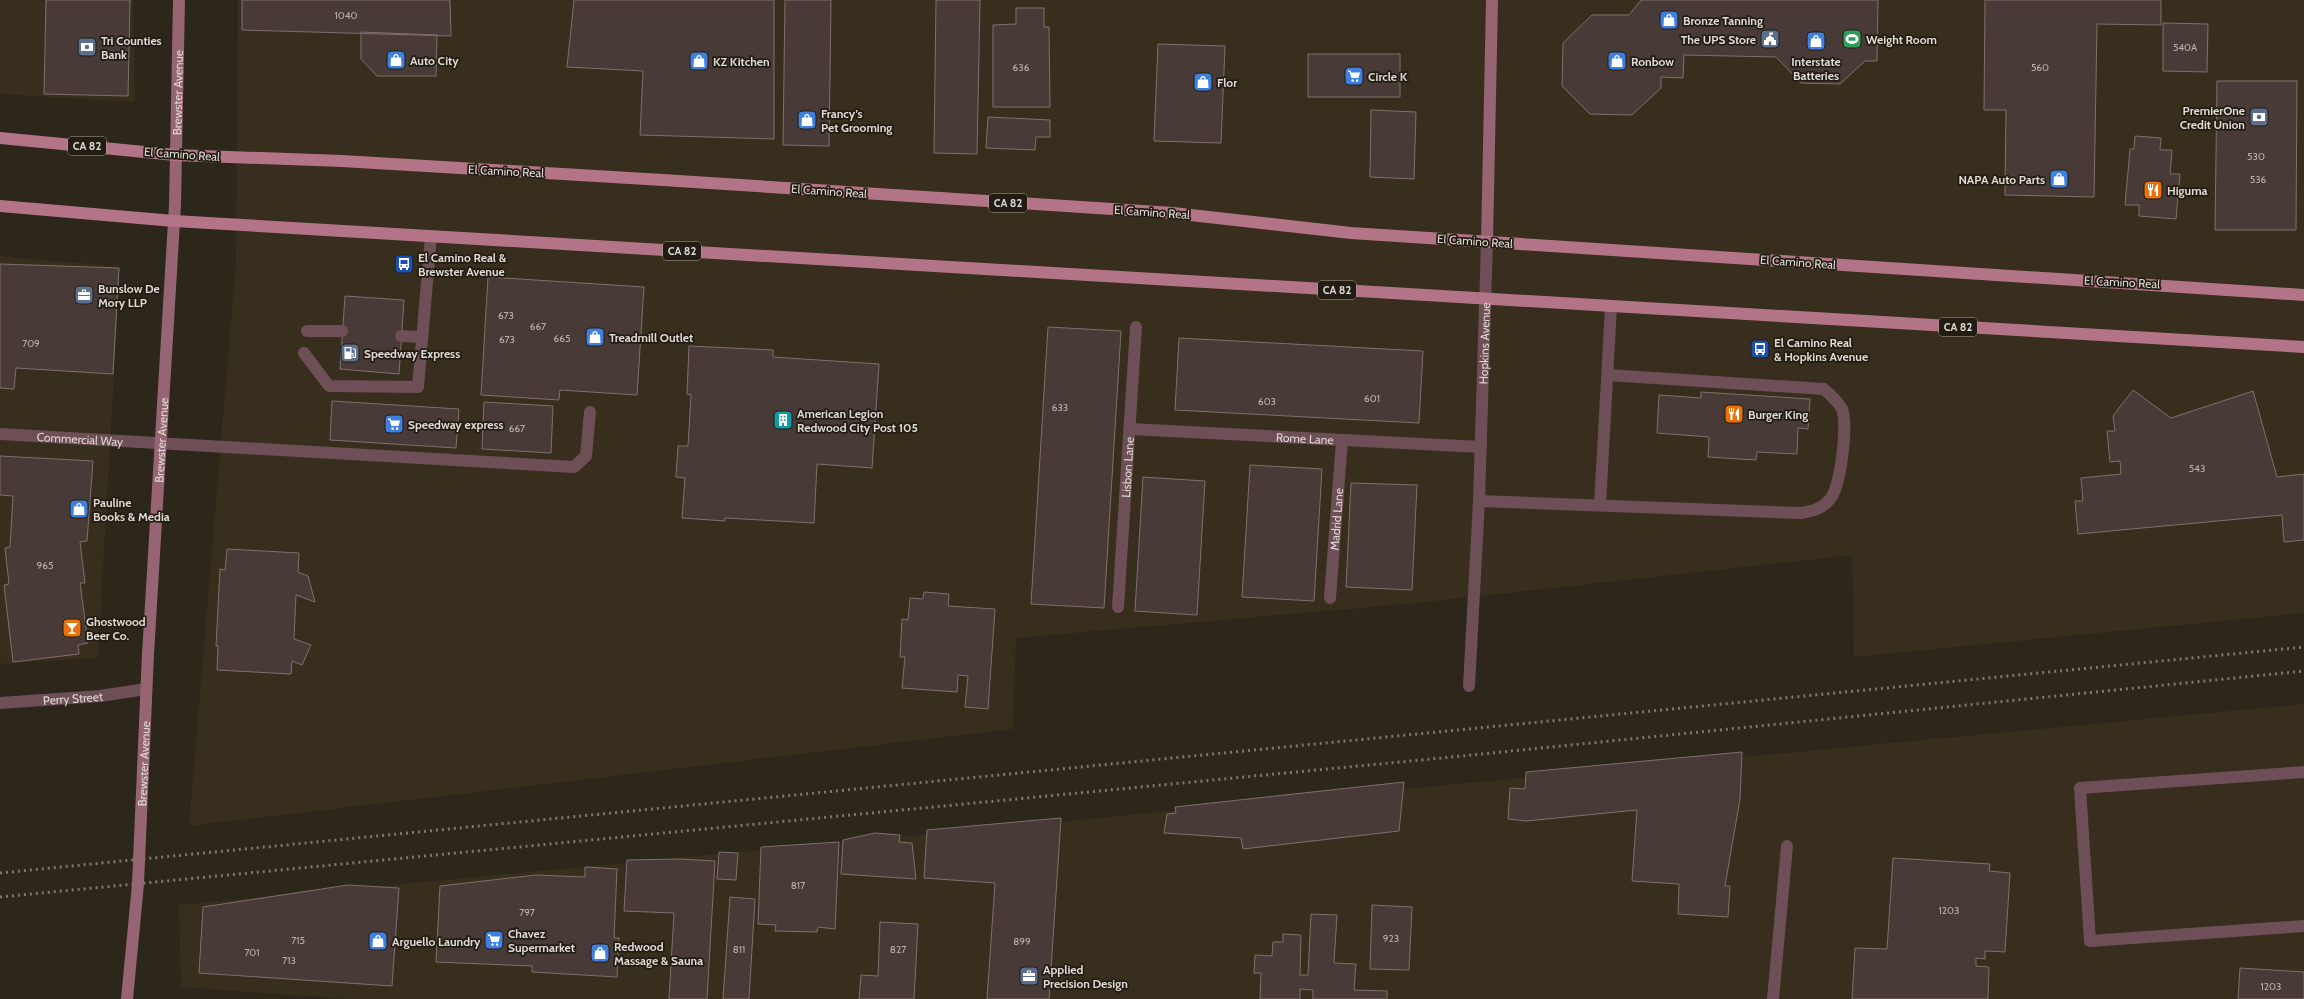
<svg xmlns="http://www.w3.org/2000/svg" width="2304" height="999" font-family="Cabin,sans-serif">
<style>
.built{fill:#382e1d}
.building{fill:#483a37;stroke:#80706d}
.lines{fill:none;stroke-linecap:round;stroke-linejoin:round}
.lane{stroke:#6e4e57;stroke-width:12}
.street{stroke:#6e4e57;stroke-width:12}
.secondary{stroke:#966472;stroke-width:12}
.primary{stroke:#b47487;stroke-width:12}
.rail{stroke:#7e786f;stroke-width:3;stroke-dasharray:2 4;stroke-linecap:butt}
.labels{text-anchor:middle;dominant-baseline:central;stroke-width:3.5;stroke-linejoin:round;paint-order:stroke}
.number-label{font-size:10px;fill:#b9b2ac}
.shield{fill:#221c12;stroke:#a6a199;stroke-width:1}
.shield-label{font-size:11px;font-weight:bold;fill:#dfdad3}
.poi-label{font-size:12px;font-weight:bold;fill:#dfdad3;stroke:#221c12;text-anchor:start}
.street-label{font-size:12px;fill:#dfdad3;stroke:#221c12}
</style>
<rect width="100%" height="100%" fill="#2c261b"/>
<!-- built -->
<path class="built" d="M0 0H133L135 102 0 94Z
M238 0H2304V613L1854 657 1852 555 1417 603 1016 638 1013 729 189 826 236 261Z
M0 256 120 267 98 658 0 664Z
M2304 704V999H348L181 987 179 905Z"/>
<!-- building -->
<path class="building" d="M46 0H130L128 96 44 94Z
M242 0H450L451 36 242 30Z
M574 0H774V139L640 135 643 71 567 67Z
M785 0H831L829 146 783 145Z
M936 0H980L977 154 934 153Z
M1641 0H1878L1877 61H1865L1840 84 1801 83 1776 57 1684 55 1683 78 1661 77V88L1632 115 1590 114 1562 86 1563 43 1592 15H1629Z
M1985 0H2161V25L2097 24 2094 197 2005 195 2006 110H1984Z
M1016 8H1044V27H1049L1050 107H993V25L1016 24Z
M2163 23 2208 24 2207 72 2163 71Z
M361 32 437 35 436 76H377L361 59Z
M1158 44 1225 46 1221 143 1154 141Z
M1308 54H1400V97H1308Z
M2217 81H2297L2296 230H2215Z
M1371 110 1416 112 1414 179 1370 177Z
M988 117 1050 120V137H1036L1035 150 986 148Z
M2135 136 2161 138 2160 150H2172L2170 174H2180L2176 219 2139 216V205H2125L2130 149H2134Z
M0 264 119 268 113 374 16 368 14 389 0 388Z
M488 277 644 287 637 395 560 390 559 400 481 395Z
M345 296 404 300 399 374 340 369Z
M1048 327 1121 331 1104 608 1031 604Z
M1179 338 1423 351 1419 423 1175 410Z
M689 346 773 350V357L879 364 872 468 817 464 814 523 725 518V521L682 518 685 478 676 477 678 446H688L691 395 687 394Z
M2133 390 2171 418 2253 391 2277 477 2304 474V540L2284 542 2282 515 2078 534 2075 501H2083L2081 478 2121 474 2120 461 2110 462 2107 431H2115L2113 416Z
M1701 392 1810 399 1808 429 1798 428 1797 454 1757 452 1756 460 1708 457 1709 437 1657 433 1659 395 1701 398Z
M332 401 459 409 456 448 330 440Z
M484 402 553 406 551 453 482 449Z
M0 456 93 461 87 541 80 542 85 583H80L88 643 78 645 79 654 13 662 4 585 9 584 5 548 10 547 13 496 0 495Z
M1250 465 1322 469 1314 601 1242 597Z
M1143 477 1205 481 1197 615 1135 611Z
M1351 483 1417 485 1412 590 1346 587Z
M227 549 299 553 298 572 308 576 315 602 296 595 294 639 311 645 302 665 292 661 291 674 217 670 218 646H216L220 569 225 570Z
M924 592 949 594 948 606 995 609 988 709 965 707 968 676 958 675 957 692 902 688 905 657H900L902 619 908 620 910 598 923 599Z
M1742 752 1740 799 1725 886H1730L1728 917 1678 914 1679 884 1632 881 1637 810 1526 821 1508 819 1510 788 1525 789 1526 772Z
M1404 782 1399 831 1243 849 1241 838 1164 833 1167 814 1176 813 1175 807Z
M1061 818 1049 999H987L995 883 924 878 927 830Z
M875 833 900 835 899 842 912 843 916 879 841 874 843 840Z
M839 842 835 929 818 927 817 932 775 931 776 925 758 924 761 847Z
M719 852 738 853 736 880 717 879Z
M1893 858 1990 864 1989 871 2010 873 2005 952 1985 951V959L1976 958V966L1989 967 1988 999H1852L1855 948 1887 949Z
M679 859 715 861 707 999H669L674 913 624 911 627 860Z
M585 867 617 869 614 938H619L617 977 532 972V966L436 962 440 886 536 875 585 877Z
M348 885 399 888 392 986 199 973 203 907Z
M730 897 755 899 749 999H723Z
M1372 905 1412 907 1409 970 1370 969Z
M1311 914 1337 915 1334 963 1356 964 1354 990 1387 991V999H1313V990L1300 989V999H1260L1261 973H1254L1255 955 1272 956 1273 942H1283V934L1301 935 1300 975H1308Z
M880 922 918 924 914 999H859L861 975 878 976Z
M2240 968 2304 972V999H2238Z"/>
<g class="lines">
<!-- lane -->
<g class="lane">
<path d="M307 331H342"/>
<path d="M401 336 422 337"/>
<path d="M304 353 329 386 418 387 431 236"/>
<path id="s1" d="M0 434 574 467 586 456 590 412"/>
<path d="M1479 501 1801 513C1813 511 1822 509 1830 499 1841 487 1848 424 1842 409 1838 401 1830 395 1824 389L1608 375"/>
<path d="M1600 505 1611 307"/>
<path d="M2304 772 2080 788 2090 941 2304 926"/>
<path d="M1773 999 1787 846"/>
</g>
<!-- street -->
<g class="street">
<path id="s2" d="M1130 429 1481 447"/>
<path id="s3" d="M1330 598 1342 440"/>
<path id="s4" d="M1118 607 1136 327"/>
<path id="s5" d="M1469 686 1479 501 1487 241"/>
<path id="s6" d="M0 703 100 696 146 689"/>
</g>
<!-- secondary -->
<g class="secondary">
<path d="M1487 241 1492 0"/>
<path id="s7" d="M127 999 138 884 148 654 175 205 179 0"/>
</g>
<!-- primary -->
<path class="primary" d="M0 138 175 155 342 161 663 180 1173 213 1351 233 2304 295
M0 206 174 221 2304 347"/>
<!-- rail -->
<path class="rail" d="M0 873 2304 647
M0 897 1462 756 2304 671"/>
</g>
<!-- icons -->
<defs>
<g id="shop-square" transform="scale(1)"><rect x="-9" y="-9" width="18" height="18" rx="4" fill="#3f7fe0" stroke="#221c12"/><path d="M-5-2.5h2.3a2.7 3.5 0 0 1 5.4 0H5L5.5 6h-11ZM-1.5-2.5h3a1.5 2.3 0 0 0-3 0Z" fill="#fff"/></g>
<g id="civic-square" transform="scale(1)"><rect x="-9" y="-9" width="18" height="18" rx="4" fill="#5c6f8a" stroke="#221c12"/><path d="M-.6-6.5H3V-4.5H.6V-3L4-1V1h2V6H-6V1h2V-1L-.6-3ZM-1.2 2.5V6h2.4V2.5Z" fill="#fff"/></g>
<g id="stadium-square" transform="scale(1)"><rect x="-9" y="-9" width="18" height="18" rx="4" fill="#2e9e5b" stroke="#221c12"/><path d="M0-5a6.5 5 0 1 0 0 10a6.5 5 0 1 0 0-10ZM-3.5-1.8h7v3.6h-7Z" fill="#fff"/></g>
<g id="bank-square" transform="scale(1)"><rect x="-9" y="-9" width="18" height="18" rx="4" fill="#5c6f8a" stroke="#221c12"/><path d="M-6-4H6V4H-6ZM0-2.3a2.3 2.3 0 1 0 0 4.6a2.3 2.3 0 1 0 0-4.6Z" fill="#fff"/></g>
<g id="supermarket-square" transform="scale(1)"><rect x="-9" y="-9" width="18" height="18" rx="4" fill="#3f7fe0" stroke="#221c12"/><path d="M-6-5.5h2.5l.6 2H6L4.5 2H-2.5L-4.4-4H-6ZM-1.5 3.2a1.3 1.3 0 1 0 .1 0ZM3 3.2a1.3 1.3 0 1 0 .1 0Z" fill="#fff"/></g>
<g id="restaurant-square" transform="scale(1)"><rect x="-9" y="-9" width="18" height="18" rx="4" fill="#e8710a" stroke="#221c12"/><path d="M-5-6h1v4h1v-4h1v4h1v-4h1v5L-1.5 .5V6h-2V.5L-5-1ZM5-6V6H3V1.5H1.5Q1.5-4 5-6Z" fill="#fff"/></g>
<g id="bus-square" transform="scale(1)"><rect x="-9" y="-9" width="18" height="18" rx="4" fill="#1a4fb4" stroke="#221c12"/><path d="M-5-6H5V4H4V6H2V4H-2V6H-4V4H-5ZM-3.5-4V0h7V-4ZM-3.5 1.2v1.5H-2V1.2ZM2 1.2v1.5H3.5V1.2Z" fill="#fff"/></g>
<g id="office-square" transform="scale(1)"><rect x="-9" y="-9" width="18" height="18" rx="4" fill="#5c6f8a" stroke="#221c12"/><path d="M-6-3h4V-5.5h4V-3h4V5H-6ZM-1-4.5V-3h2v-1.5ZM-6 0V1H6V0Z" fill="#fff"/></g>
<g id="fuel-square" transform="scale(1)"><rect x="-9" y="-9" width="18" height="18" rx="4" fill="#5c6f8a" stroke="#221c12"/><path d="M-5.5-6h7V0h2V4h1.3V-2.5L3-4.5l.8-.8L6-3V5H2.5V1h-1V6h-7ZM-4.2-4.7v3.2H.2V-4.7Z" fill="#fff"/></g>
<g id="building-square" transform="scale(1)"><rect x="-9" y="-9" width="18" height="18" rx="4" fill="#0f9aa8" stroke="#221c12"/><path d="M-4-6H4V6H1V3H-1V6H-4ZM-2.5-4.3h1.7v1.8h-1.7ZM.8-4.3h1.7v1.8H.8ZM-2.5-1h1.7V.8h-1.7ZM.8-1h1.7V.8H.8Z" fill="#fff"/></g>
<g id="bar-square" transform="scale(1)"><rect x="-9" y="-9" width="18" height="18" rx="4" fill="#e8710a" stroke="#221c12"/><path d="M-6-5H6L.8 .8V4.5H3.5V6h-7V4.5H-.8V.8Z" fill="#fff"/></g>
</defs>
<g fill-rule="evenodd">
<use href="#shop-square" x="1669" y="20"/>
<use href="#civic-square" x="1770" y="39"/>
<use href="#stadium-square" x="1852" y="39"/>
<use href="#shop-square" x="1816" y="41"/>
<use href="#bank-square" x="87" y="47"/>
<use href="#shop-square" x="396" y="60"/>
<use href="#shop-square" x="699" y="61"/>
<use href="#shop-square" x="1617" y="61"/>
<use href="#supermarket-square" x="1354" y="76"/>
<use href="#shop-square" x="1203" y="82"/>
<use href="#bank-square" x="2259" y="117"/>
<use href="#shop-square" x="807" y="120"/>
<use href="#shop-square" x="2059" y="179"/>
<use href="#restaurant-square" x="2153" y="190"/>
<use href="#bus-square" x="404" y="264"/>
<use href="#office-square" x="84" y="295"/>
<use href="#shop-square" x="595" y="337"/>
<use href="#bus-square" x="1760" y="349"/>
<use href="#fuel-square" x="350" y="353"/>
<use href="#restaurant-square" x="1734" y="414"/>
<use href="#building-square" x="783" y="420"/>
<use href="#supermarket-square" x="394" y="424"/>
<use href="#shop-square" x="79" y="509"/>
<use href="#bar-square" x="72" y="628"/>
<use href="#supermarket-square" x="494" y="940"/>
<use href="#shop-square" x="378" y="941"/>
<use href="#shop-square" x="600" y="953"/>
<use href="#office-square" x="1029" y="976"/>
</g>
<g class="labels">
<!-- number labels -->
<g class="number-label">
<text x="346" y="15">1040</text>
<text x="2185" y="47">540A</text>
<text x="1021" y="67">636</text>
<text x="2040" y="67">560</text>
<text x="2256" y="156">530</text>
<text x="2258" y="179">536</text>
<text x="506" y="315">673</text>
<text x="538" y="326">667</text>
<text x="562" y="338">665</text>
<text x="507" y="339">673</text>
<text x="31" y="343">709</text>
<text x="1372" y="398">601</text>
<text x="1267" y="401">603</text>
<text x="1060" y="407">633</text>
<text x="517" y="428">667</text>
<text x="2197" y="468">543</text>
<text x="45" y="565">965</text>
<text x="798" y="885">817</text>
<text x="1949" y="910">1203</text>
<text x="527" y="912">797</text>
<text x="1391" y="938">923</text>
<text x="298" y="940">715</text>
<text x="1022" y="941">899</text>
<text x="739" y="949">811</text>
<text x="898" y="949">827</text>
<text x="252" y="952">701</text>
<text x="289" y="960">713</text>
<text x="2271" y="986">1203</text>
</g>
<!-- shield labels -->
<g class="shield">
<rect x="68" y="137" width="38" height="18" rx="3"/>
<rect x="989" y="194" width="38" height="18" rx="3"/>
<rect x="663" y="242" width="38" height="18" rx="3"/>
<rect x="1318" y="281" width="38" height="18" rx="3"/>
<rect x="1939" y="318" width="38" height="18" rx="3"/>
</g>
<g class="shield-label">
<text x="87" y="146">CA 82</text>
<text x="1008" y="203">CA 82</text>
<text x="682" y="251">CA 82</text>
<text x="1337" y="290">CA 82</text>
<text x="1958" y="327">CA 82</text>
</g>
<!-- poi labels -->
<g class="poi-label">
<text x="1683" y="20">Bronze Tanning</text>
<text x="1756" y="39" text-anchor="end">The UPS Store</text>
<text x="1866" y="39">Weight Room</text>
<text x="101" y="40">Tri Counties<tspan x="101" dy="14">Bank</tspan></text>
<text x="410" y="60">Auto City</text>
<text x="713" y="61">KZ Kitchen</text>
<text x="1631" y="61">Ronbow</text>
<text x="1816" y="61" text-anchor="middle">Interstate<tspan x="1816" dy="14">Batteries</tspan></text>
<text x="1368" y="76">Circle K</text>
<text x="1217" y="82">Flor</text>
<text x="2245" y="110" text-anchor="end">PremierOne<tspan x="2245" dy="14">Credit Union</tspan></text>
<text x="821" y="113">Francy’s<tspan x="821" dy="14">Pet Grooming</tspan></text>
<text x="2045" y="179" text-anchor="end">NAPA Auto Parts</text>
<text x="2167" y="190">Higuma</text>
<text x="418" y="257">El Camino Real &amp;<tspan x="418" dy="14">Brewster Avenue</tspan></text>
<text x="98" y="288">Bunslow De<tspan x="98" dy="14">Mory LLP</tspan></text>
<text x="609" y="337">Treadmill Outlet</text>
<text x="1774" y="342">El Camino Real<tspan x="1774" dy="14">&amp; Hopkins Avenue</tspan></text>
<text x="364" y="353">Speedway Express</text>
<text x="797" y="413">American Legion<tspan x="797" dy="14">Redwood City Post 105</tspan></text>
<text x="1748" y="414">Burger King</text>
<text x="408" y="424">Speedway express</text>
<text x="93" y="502">Pauline<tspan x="93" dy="14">Books &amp; Media</tspan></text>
<text x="86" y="621">Ghostwood<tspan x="86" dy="14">Beer Co.</tspan></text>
<text x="508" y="933">Chavez<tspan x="508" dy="14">Supermarket</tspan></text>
<text x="392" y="941">Arguello Laundry</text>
<text x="614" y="946">Redwood<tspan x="614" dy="14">Massage &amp; Sauna</tspan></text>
<text x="1043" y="969">Applied<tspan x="1043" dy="14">Precision Design</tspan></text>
</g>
<!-- street labels -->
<g class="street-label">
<text stroke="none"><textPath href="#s7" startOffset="908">Brewster Avenue</textPath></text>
<text transform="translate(182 154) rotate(4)">El Camino Real</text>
<text transform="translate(506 171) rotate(3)">El Camino Real</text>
<text transform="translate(829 191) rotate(4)">El Camino Real</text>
<text transform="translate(1152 212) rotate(4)">El Camino Real</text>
<text transform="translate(1475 241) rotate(4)">El Camino Real</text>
<text transform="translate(1798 262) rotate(4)">El Camino Real</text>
<text transform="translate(2122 282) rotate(3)">El Camino Real</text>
<text stroke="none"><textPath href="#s5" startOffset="343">Hopkins Avenue</textPath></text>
<text stroke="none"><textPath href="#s2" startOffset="175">Rome Lane</textPath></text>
<text stroke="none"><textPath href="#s1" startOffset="80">Commercial Way</textPath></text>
<text stroke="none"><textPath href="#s7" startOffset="560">Brewster Avenue</textPath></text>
<text stroke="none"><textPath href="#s4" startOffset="140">Lisbon Lane</textPath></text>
<text stroke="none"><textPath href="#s3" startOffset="79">Madrid Lane</textPath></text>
<text stroke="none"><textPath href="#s6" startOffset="73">Perry Street</textPath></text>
<text stroke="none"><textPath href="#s7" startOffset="236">Brewster Avenue</textPath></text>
</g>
</g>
</svg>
